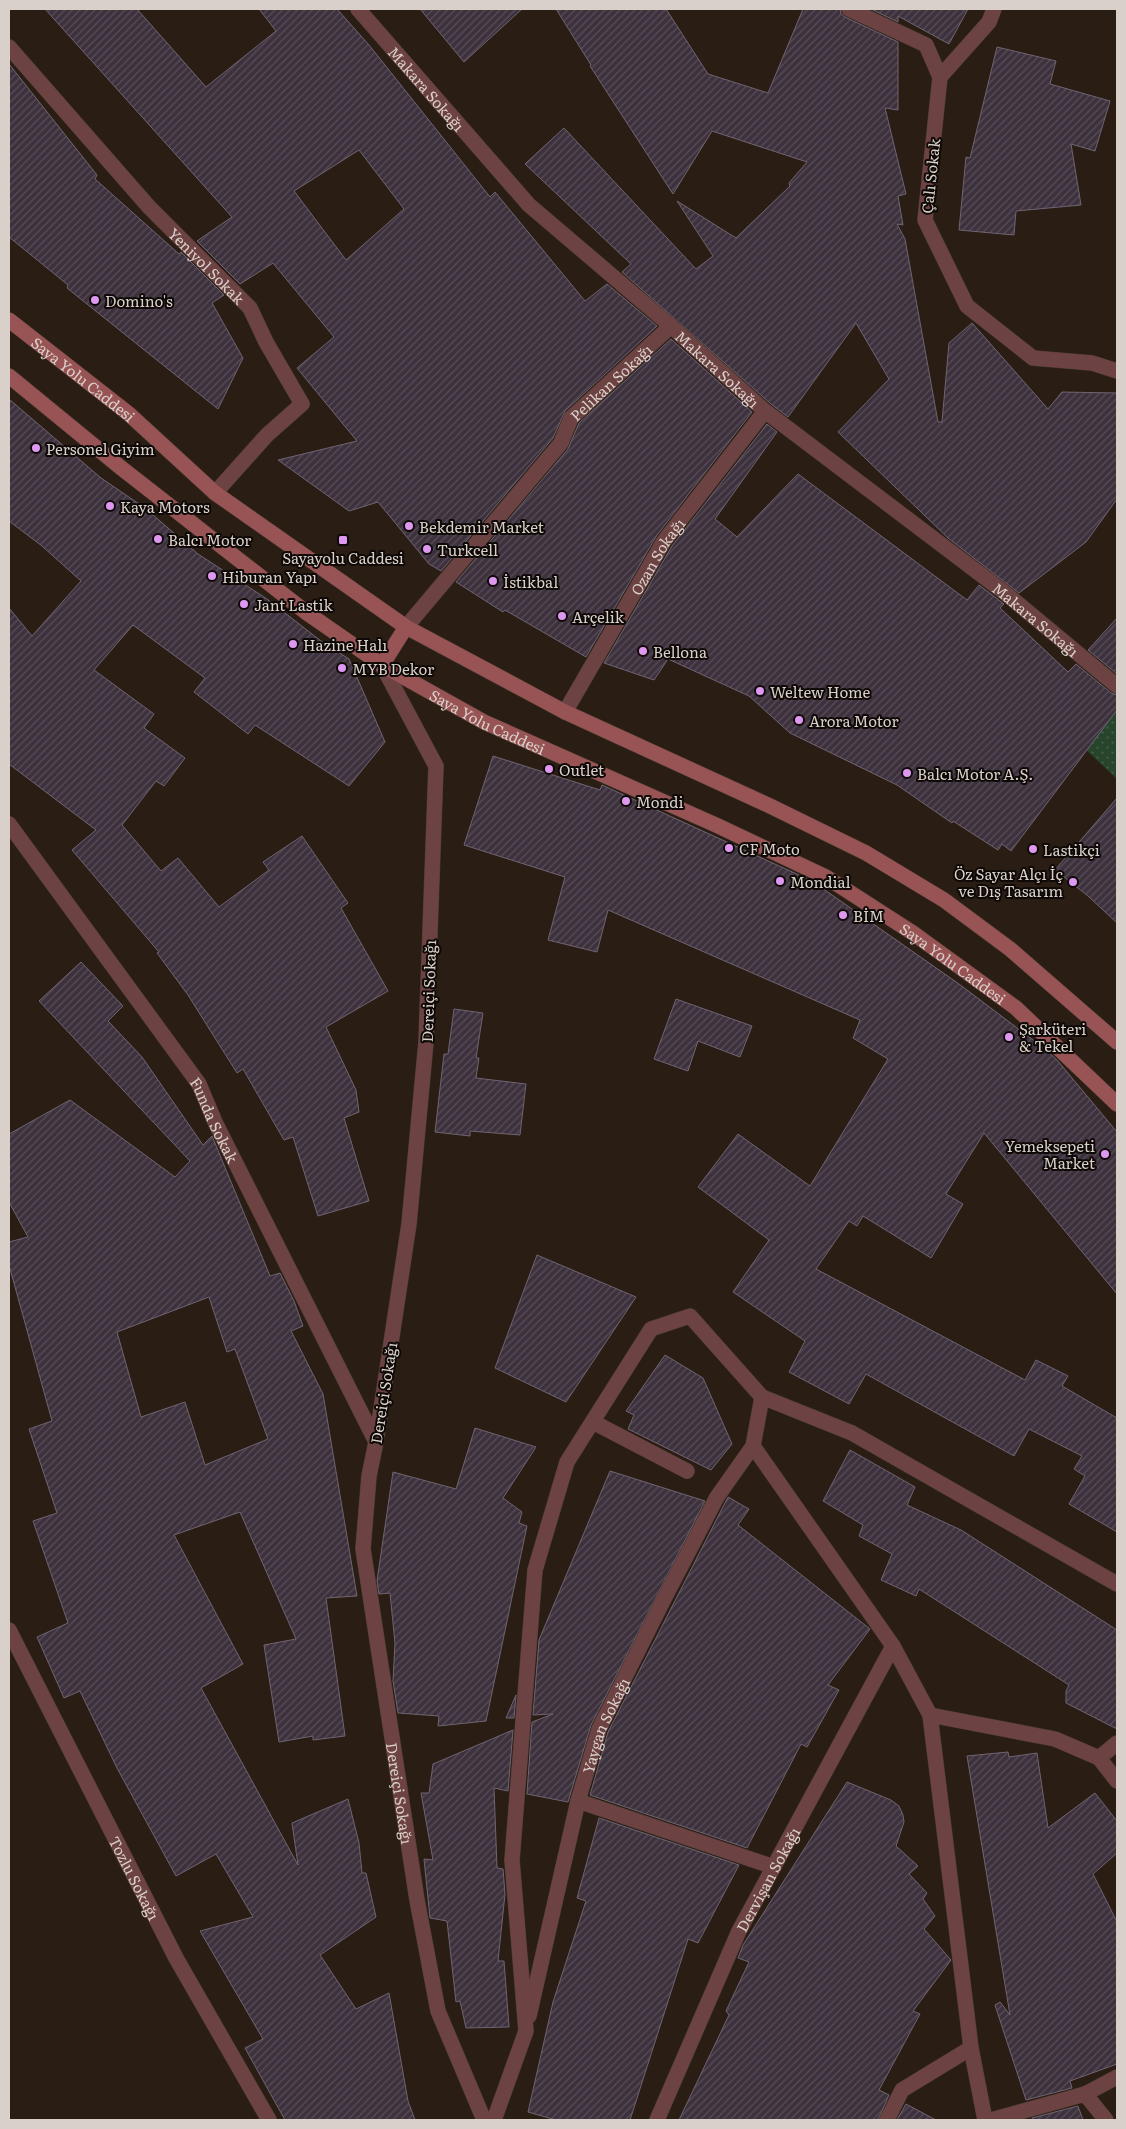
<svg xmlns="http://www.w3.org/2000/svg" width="1126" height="2129" font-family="Literata,serif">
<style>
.grass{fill:url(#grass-dots)}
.building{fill:url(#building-hatch);stroke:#706472;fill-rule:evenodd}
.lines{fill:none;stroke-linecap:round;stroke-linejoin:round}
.street-casing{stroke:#463a31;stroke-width:16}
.secondary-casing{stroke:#463a31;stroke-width:16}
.street{stroke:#6d4242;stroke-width:15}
.secondary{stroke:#985354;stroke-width:15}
.poi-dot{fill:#df98f2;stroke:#0e0906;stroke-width:2}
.labels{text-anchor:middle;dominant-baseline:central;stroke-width:4;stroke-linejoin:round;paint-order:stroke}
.street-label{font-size:15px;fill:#d9d0ca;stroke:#0e0906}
.poi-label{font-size:15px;fill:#d9d0ca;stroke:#0e0906;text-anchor:start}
</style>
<defs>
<pattern id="grass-dots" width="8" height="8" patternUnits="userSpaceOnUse" patternTransform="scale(1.25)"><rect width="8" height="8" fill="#26452b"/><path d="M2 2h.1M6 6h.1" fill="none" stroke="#455f48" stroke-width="1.8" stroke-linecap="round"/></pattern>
<pattern id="building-hatch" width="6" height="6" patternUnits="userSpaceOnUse" patternTransform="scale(1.25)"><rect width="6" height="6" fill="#3c313d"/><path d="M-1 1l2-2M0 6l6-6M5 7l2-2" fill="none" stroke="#584e58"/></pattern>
</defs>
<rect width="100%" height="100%" fill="#2a1d14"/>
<!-- grass -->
<path class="grass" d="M1115 691 1117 693V779L1083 747Z"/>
<!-- building -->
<path class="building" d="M45 9H137L206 87 276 31 259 9H337L369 45 490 197 495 192 585 301 607 284 657 326 565 411 553 438 441 571 429 564 378 502 349 511 278 460 357 441 297 368 334 337 273 263 240 284 197 241 232 217ZM359 150 404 209 346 260 294 191Z
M420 9H522L464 62Z
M556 9H666L708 74 768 93 803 9H840L841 14 845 17 898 42V110L885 108 906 194 898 196 903 225 897 224 905 239 938 422H942L949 343 972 323 1048 409 1062 392 1117 393V499L1086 542 1019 593 948 538 838 432 889 379 856 323 788 417 771 404 622 272 631 264 525 164 564 128 696 269 713 256 677 201 736 238 790 186 789 183 807 162 712 131 673 194 590 66 591 65Z
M871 9H968L949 44 898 16V22Z
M997 47 1056 61 1050 84 1110 101 1095 151 1071 144 1081 205 1016 211 1014 235 959 230 966 157 970 158Z
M9 64 97 175 95 179 179 254 181 252 224 295 212 303 243 358 218 409 67 288 68 285 9 237Z
M671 339 752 412 657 535 586 657 505 610 503 612 456 582 568 449 579 423Z
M9 399 101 478 145 508 198 554 267 599 321 641 349 659 385 742 349 786 255 725 248 734 194 692 205 678 133 625 94 670 154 714 144 728 185 758 164 786 156 781 122 825 161 871 178 858 219 907 269 870 263 862 302 836 348 903 341 908 388 991 326 1027 356 1090 359 1112 344 1118 369 1201 318 1216 293 1137 284 1140 243 1069 237 1073 188 995 157 953 159 952 72 850 96 830 9 764V608L32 636 81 581 42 546 9 521Z
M767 424 777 432 715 519 737 537 798 474 967 600 979 585 1004 604 1000 608 1068 672 1076 664 1111 693 1117 695V710L1011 851 1002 844 998 850 953 821 952 823 897 785 790 733 749 696 668 659 654 680 604 663 672 546Z
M1117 618V674L1088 650Z
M493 756 600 790 602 785 812 881 959 984 1045 1049 1057 1060 1117 1132V1294L984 1133 946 1194 963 1204 931 1258 863 1216 857 1226 849 1221 816 1269 1025 1380 1036 1360 1068 1376 1062 1386 1117 1418V1532L1069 1504 1085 1476 1074 1469 1082 1456 1029 1429 1014 1456 866 1374 849 1404 789 1372 805 1341 733 1292 769 1240 698 1187 738 1134 810 1186 888 1059 853 1038 860 1020 608 910 597 952 548 940 565 877 464 845Z
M1117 798V923L1088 896 1055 870Z
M81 962 123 1006 108 1021 142 1057 203 1145 212 1136 270 1276 280 1273 294 1301 303 1326 291 1331 323 1394 357 1596 326 1598 345 1736 313 1740V1736L279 1742 264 1645 296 1639 240 1512 174 1535 243 1664 201 1688 298 1865 292 1823 348 1799 359 1843 362 1873H366L376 1917 320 1955 356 2009 389 1993 408 2101 415 2120H285L245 2048 263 2039 200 1931 253 1917 216 1854 176 1876 117 1768 80 1691 64 1698 37 1637 68 1623 33 1521 57 1513 29 1429 52 1421 9 1265V1242L28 1237 9 1202V1134L70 1100 175 1177 190 1161 39 1001ZM209 1297 227 1352 235 1349 268 1439 205 1465 185 1402 141 1417 117 1332Z
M676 999 752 1026 740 1057 698 1041 688 1071 654 1059Z
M454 1009 483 1013 476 1058H479L476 1078 526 1084 520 1135 470 1131V1136L435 1132 444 1054H448Z
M537 1255 636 1297 566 1402 495 1368Z
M665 1355 703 1378 732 1444 711 1470 628 1429 634 1415 626 1411Z
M475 1428 536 1447 503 1498 522 1512 519 1523 527 1526 486 1721 438 1726 439 1716 398 1713 393 1681 395 1643 390 1593 379 1594 377 1581 393 1472 456 1489Z
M850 1450 915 1487 907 1505 961 1530 1117 1630V1729L1066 1703V1691L1069 1685 919 1589 916 1596 881 1580 892 1554 859 1536 863 1525 823 1501Z
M610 1471 705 1501 591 1725 568 1802 527 1794 532 1722 553 1714 533 1715 539 1640Z
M728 1497 749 1509 738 1525 870 1629 828 1685 839 1690 807 1747 801 1744 747 1848 590 1795 608 1732Z
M516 1695 514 1718H506Z
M513 1730 508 1791 494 1788 497 1868 503 1869 505 1894 498 1961H504L509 2027 466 2028 460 2001 456 2002 447 1921 430 1918 424 1859 433 1860 421 1793H429L433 1764Z
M1008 1752 1009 1757 1037 1753 1048 1828 1095 1793 1117 1821V1853L1093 1874 1117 1922V2064L1070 2081 1072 2088 1026 2100 995 2005 1000 2002 1010 2015 967 1756Z
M847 1782 891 1800 899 1806 903 1815 904 1822 896 1846 918 1866 909 1874 927 1893 923 1899 935 1916 924 1929 951 1960 913 2011 920 2014 879 2090 889 2095 878 2120H679L729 2015 726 2011 749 1962 738 1958 743 1945Z
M599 1818 739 1865 698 1943 688 1939 630 2120H556L528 2112 553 2002 586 1901 577 1898Z
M906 2104 936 2120H897Z
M1078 2106 1083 2120H1033L1032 2118Z"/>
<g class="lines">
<!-- street casing -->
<g class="street-casing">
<g id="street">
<path id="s1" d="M358 9 529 205 671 326 765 411 1004 592 1117 686"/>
<path d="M849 9 926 45 940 77 925 220 967 306 1033 358 1092 363 1117 371"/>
<path id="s2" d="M9 47 149 207 250 308 266 342 302 404 267 435 215 493"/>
<path d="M940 77 989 22 994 9"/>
<path id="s3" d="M406 627 561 443 571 418 671 326"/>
<path id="s4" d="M382 665 436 766 426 1042 409 1224 376 1442 369 1476 363 1549 417 1900 438 2011 484 2120"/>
<path id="s5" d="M565 712 664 541 765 411"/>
<path id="s6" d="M9 824 199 1084 215 1122 376 1442"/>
<path d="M762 1397 852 1433 1117 1584"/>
<path d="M593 1422 687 1471"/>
<path id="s7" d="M9 1630 176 1958 269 2120"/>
<path d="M930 1715 1055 1739 1099 1758 1117 1743"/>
<path d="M1099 1758 1117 1781"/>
<path d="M578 1801 774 1867"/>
<path id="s8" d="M529 2016 578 1801 599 1729 664 1599 717 1497 753 1446"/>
<path d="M1085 2094 1106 2120"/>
<path d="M494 2120 526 2031 512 1860 535 1570 567 1462 651 1329 690 1316 762 1397 753 1446 893 1646 930 1715 971 2048 985 2120"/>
<path id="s9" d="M657 2120 739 1931 893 1646"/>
<path d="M887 2120 902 2090 971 2048"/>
<path d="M991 2120 1085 2094 1117 2077"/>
</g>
</g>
<!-- secondary casing -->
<g class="secondary-casing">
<g id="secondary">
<path id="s10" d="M9 320 129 414 215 493 406 627 565 712 768 805 866 853 944 900 1010 949 1117 1042"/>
<path id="s11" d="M9 376 120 467 307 613 382 665 484 722 716 825 826 877 913 933 1016 1008 1117 1104"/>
<path d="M382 665 406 627"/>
</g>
</g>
<!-- street -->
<use href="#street" class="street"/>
<!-- secondary -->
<use href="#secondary" class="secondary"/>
</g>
<!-- markers -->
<g class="poi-dot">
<circle cx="95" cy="300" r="5"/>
<circle cx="36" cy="448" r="5"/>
<circle cx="110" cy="506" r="5"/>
<circle cx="409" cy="526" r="5"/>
<circle cx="158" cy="539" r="5"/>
<rect x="338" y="535" width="10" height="10" rx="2.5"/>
<circle cx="427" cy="549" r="5"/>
<circle cx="212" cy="576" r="5"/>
<circle cx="493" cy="581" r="5"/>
<circle cx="244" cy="604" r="5"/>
<circle cx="562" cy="616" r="5"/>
<circle cx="293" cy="644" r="5"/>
<circle cx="643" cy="651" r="5"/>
<circle cx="342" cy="668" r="5"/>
<circle cx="760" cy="691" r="5"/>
<circle cx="799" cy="720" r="5"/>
<circle cx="549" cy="769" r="5"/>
<circle cx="907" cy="773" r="5"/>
<circle cx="626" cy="801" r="5"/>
<circle cx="729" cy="848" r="5"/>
<circle cx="1033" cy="849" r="5"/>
<circle cx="780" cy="881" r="5"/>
<circle cx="1073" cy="882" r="5"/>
<circle cx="843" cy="915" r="5"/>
<circle cx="1009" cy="1037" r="5"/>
<circle cx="1105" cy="1154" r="5"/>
</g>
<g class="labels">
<!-- street labels -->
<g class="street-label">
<text stroke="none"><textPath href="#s1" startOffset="105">Makara Sokağı</textPath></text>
<text transform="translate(930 176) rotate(-84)">Çalı Sokak</text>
<text stroke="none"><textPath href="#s2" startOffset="295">Yeniyol Sokak</textPath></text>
<text stroke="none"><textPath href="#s1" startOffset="510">Makara Sokağı</textPath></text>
<text stroke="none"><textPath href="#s10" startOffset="95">Saya Yolu Caddesi</textPath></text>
<text stroke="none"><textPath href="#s3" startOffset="321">Pelikan Sokağı</textPath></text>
<text stroke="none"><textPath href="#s5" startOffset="181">Ozan Sokağı</textPath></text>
<text stroke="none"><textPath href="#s1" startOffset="915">Makara Sokağı</textPath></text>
<text stroke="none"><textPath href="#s11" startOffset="592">Saya Yolu Caddesi</textPath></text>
<text stroke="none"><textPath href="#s11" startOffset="1118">Saya Yolu Caddesi</textPath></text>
<text transform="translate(428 991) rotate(-88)">Dereiçi Sokağı</text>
<text stroke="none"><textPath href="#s6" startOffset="361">Funda Sokak</textPath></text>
<text transform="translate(383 1393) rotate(-81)">Dereiçi Sokağı</text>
<text stroke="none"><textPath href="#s8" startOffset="301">Yaygan Sokağı</textPath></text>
<text stroke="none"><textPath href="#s4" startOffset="1149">Dereiçi Sokağı</textPath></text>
<text stroke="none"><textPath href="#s7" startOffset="278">Tozlu Sokağı</textPath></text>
<text stroke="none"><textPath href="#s9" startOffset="265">Dervişan Sokağı</textPath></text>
</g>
<!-- poi labels -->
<g class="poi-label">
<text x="105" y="300">Domino's</text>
<text x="46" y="448">Personel Giyim</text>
<text x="120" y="506">Kaya Motors</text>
<text x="419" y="526">Bekdemir Market</text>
<text x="168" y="539">Balcı Motor</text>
<text x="437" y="549">Turkcell</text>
<text x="343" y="557" text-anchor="middle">Sayayolu Caddesi</text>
<text x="222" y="576">Hiburan Yapı</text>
<text x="503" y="581">İstikbal</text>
<text x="254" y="604">Jant Lastik</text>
<text x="572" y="616">Arçelik</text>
<text x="303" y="644">Hazine Halı</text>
<text x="653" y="651">Bellona</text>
<text x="352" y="668">MYB Dekor</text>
<text x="770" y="691">Weltew Home</text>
<text x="809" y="720">Arora Motor</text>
<text x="559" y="769">Outlet</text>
<text x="917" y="773">Balcı Motor A.Ş.</text>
<text x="636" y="801">Mondi</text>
<text x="739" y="848">CF Moto</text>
<text x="1043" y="849">Lastikçi</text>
<text x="1063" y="873" text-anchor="end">Öz Sayar Alçı İç<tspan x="1063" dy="17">ve Dış Tasarım</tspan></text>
<text x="790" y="881">Mondial</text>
<text x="853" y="915">BİM</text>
<text x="1019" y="1028">Şarküteri<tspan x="1019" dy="17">&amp; Tekel</tspan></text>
<text x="1095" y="1145" text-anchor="end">Yemeksepeti<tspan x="1095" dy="17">Market</tspan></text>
</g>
</g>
<!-- border -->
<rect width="1126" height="2129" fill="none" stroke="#d9d0ca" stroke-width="20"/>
</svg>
